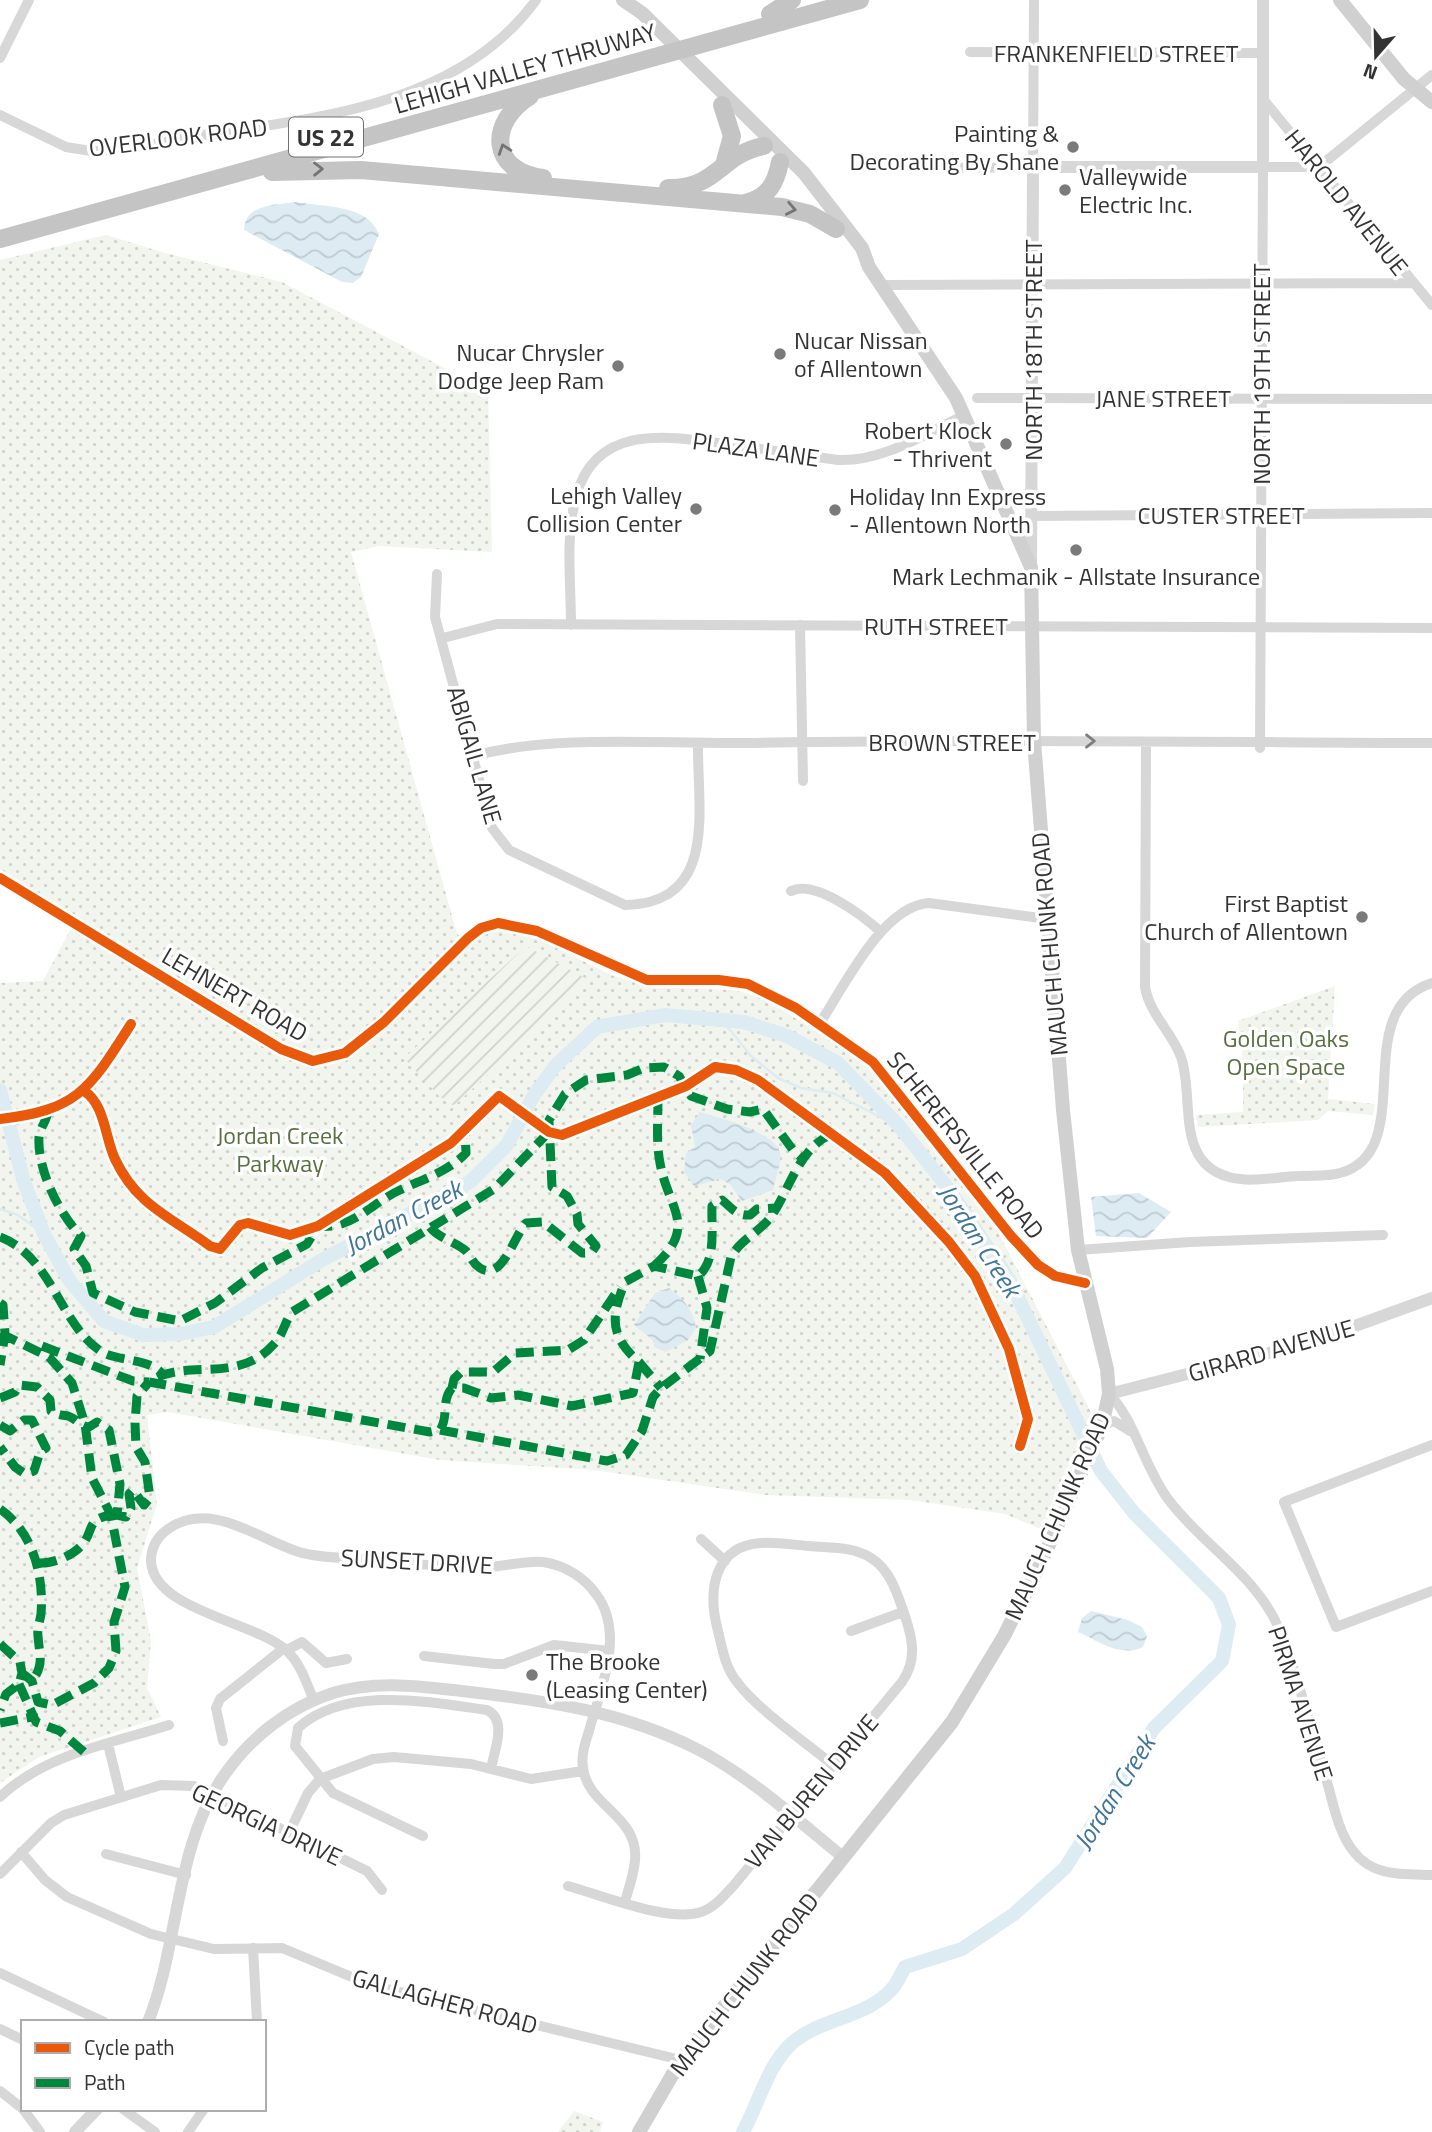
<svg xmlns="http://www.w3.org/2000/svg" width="1432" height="2132" font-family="'Titillium Web',sans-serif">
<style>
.park{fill:url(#park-dots)}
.garden{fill:url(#garden-furrows)}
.water{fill:url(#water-waves)}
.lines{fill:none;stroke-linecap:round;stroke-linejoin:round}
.stream{stroke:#ddebf3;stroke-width:2.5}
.river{stroke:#ddebf3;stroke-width:14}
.minor{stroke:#d7d7d7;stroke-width:10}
.tertiary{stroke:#d7d7d7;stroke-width:12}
.secondary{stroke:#d0d0d0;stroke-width:14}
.motorway{stroke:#c4c4c4;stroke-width:18}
.quiet{stroke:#00873e;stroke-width:9;stroke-dasharray:18 9;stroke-linecap:butt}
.cycleway-casing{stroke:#fff;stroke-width:15}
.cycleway{stroke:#e8590c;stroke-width:10}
.oneway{stroke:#747474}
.oneway2{stroke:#7d7d7d}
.poi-dot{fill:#7a7a7a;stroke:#fff;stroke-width:2.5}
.labels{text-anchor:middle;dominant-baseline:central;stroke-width:7;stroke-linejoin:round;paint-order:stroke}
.shield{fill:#fff;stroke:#707070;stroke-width:2}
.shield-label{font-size:23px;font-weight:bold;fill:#333}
.street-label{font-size:24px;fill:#333;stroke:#fff}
.poi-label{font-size:24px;fill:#333;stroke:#fff;text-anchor:end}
.park-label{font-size:24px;fill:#56703f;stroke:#fff}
.water-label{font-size:26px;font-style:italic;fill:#3f7597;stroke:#fff}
</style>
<defs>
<pattern id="park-dots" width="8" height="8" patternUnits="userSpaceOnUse" patternTransform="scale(1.75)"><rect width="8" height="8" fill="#f1f5ed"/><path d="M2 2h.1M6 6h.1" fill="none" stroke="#cfd2cc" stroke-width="1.8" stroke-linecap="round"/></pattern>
<pattern id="garden-furrows" width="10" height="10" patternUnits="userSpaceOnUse" patternTransform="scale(1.75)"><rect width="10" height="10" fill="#f1f5ed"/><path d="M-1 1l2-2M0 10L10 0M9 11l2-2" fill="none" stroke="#cfd2cc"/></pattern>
<pattern id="water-waves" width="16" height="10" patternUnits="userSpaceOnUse" patternTransform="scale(1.75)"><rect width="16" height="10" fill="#ddebf3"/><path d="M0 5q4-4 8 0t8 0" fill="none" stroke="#becad1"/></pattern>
</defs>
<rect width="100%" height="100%" fill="#fff"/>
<!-- park -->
<path class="park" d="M106 235 165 253 282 282 488 391 492 552 379 546 351 552 457 934 472 944 481 934 501 929 526 932 611 975 650 987 733 990 761 997 855 1055 890 1090 998 1232 1095 1420 1043 1530 1005 1514 911 1500 765 1495 594 1470 440 1460 168 1412 147 1415 157 1504 137 1568 151 1641 147 1688 161 1717 39 1757 0 1783V983L43 981 77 917 0 869V260Z
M1335 986 1328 1099 1375 1104 1373 1115 1328 1111 1318 1120 1198 1127 1196 1115 1243 1112V1059L1238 1021Z
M574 2111 603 2122 600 2132H558Z"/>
<!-- garden -->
<path class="garden" d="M526 946 591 981 456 1104 452 1105 438 1095 404 1058Z"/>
<!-- water -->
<path class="water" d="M295 202C324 207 367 204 379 234L361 277 353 283 342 282 244 230C245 204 275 205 295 202Z
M700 1112C717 1117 778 1133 780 1153 782 1163 775 1179 773 1190L742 1201 730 1184 720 1179 694 1186 684 1172 686 1153 695 1147 691 1125Z
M1139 1193 1171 1212 1147 1238 1096 1236 1091 1197Z
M669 1288C684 1299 693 1310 696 1328L688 1340 666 1352 654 1347V1341L634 1325 655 1293Z
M1091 1611 1128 1620 1142 1627 1147 1636 1143 1647C1120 1658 1099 1641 1078 1632L1082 1618Z"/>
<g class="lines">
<!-- stream -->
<path class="stream" d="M722 1020 751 1056 778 1078 801 1088 833 1093 900 1127
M0 1209 18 1215 44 1234"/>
<!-- river -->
<path class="river" d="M0 1090 24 1182 44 1234 69 1280 104 1321 143 1335 180 1334 214 1327 322 1260 470 1182 507 1145 534 1095 555 1066 597 1027 665 1015 744 1022 787 1036 838 1063 900 1127 951 1192 1010 1281 1101 1471 1134 1513 1219 1598 1229 1625 1222 1661 1154 1728 1065 1868 1014 1914 962 1949 905 1967C901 1974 897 1984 891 1990 865 2018 821 2018 792 2043 767 2066 759 2103 743 2132"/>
<!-- minor -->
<path class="minor" d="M970 52 1263 53
M0 58 29 0
M1263 99 1432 305
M0 115 66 147 91 151C128 151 165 141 202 135 320 118 461 104 536 0
M933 168 1033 167 1034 0
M882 285 1413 283
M977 398 1432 399
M1032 516 1432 513
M437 574 435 617 492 828 509 850 625 905C719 903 697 810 698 743
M571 625C571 583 565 538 576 497 596 420 674 437 733 445 768 450 803 455 838 460 883 462 926 433 965 415
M800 625 803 781
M443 638 497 624 1432 628
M1146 742 1145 987C1150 1015 1172 1032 1181 1057 1195 1097 1174 1162 1229 1177 1250 1183 1276 1177 1298 1176 1311 1175 1327 1177 1340 1173 1421 1151 1346 1010 1432 983
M1260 748 1263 167H1319L1432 75
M473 756C555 734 657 744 743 743 972 739 1202 742 1432 743
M0 878 281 1049 313 1061 345 1053 384 1022 468 938 481 928 498 923 537 931 647 980H719L748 984 796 1008 873 1062 1011 1236 1038 1265 1055 1276 1085 1283
M791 891C815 879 863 916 881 932
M820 1023C844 987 882 906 929 903L1047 919
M1078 1250 1190 1242 1383 1235
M1109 1394C1134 1418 1144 1467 1168 1499 1202 1545 1258 1576 1280 1631 1299 1679 1311 1729 1326 1778 1333 1802 1338 1833 1354 1852 1373 1877 1404 1874 1432 1875
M1102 1426 1114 1421 1130 1431
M1432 1445 1284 1502 1336 1627 1432 1591
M701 1539 725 1561
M851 1631 903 1612
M287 1650 302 1642 326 1663 347 1659
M424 1656 494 1664H504L554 1645 609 1651
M314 1701C307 1684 300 1662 286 1650 253 1621 153 1610 151 1561 151 1548 157 1537 168 1529 209 1500 255 1537 296 1551 316 1558 338 1557 359 1559 400 1562 443 1568 485 1567 504 1567 525 1560 543 1562 564 1565 584 1577 596 1594 626 1633 600 1690 589 1731 585 1743 581 1755 583 1768 588 1807 639 1816 635 1860 634 1874 629 1888 625 1901
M223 1741 216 1708 220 1699 284 1648
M108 1744 121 1797
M0 1797C45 1754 110 1744 169 1725
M289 1833 308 1793 320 1779 373 1759 394 1757 471 1764 531 1779 583 1771
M423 1836 333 1793 295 1746 298 1728C345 1685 430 1702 487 1710 508 1720 494 1751 491 1769
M21 1852 45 1880 67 1897 151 1934 214 1949 282 1948 371 1985 681 2060
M106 1854 186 1875
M0 1874 51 1823 64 1815 161 1785 194 1786 367 1871 382 1890
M568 1886C601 1895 669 1923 701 1912 715 1907 724 1896 734 1885L902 1682C917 1660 913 1640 905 1616 898 1596 891 1570 871 1558 853 1546 829 1548 809 1546 794 1545 777 1542 761 1543 714 1546 708 1590 717 1627 722 1646 724 1666 737 1682 758 1710 804 1741 833 1765
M253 1948 257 2022
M0 1973 104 2022
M0 2029 23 2040
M0 2091 23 2109
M23 2109 40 2132
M123 2109 155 2132
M188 2132 204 2109"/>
<!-- tertiary -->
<path class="tertiary" d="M1031 567 1033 167H1263V0
M1109 1394 1308 1343 1432 1298
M148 2022C180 1943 174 1846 225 1774 251 1737 289 1707 333 1693 379 1679 424 1687 470 1692 549 1701 623 1712 695 1748 750 1776 796 1819 844 1858
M75 2132 97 2109"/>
<!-- secondary -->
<path class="secondary" d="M623 0 642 13 804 173 862 248 869 267 956 398 1031 567 1034 741 1063 1110 1078 1250 1107 1369 1109 1394 1102 1426 1043 1558 1004 1636 952 1722 681 2060 639 2132
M1340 0 1404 79 1432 102"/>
<!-- motorway -->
<path class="motorway" d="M770 14 792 0
M530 96C488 122 489 171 543 178
M722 105 732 136 724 165
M272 172 361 170 782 207 810 214 836 229
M668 188C718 189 720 154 764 146
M745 203C768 198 776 183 780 162
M0 239 860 0"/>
<!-- quiet -->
<path class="quiet" d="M48 1111C47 1121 40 1127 39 1137 37 1169 59 1214 81 1236L74 1249 86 1266 93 1293 135 1312 180 1321 215 1303 262 1268 307 1244 318 1226C353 1230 371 1203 400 1190 423 1179 448 1172 466 1153L465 1132
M549 1132 494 1189 292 1312C284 1323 283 1336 273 1345 237 1385 186 1357 149 1382L430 1432 440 1430C449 1417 441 1400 452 1388H464L491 1398 518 1395 572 1406 633 1393 639 1362C609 1336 611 1316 625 1282L654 1266 698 1276C717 1261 711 1228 712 1206L722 1200C732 1208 736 1216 750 1215L757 1209 776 1208
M430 1227C438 1238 456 1242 466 1251 471 1256 472 1263 480 1268 502 1282 514 1236 526 1223L543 1222 582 1253H591L596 1246 578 1224 577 1214 567 1196 552 1187 549 1120 565 1094 586 1080 627 1075 644 1068 664 1067 679 1076 691 1096 727 1109 750 1112 763 1109 793 1150 804 1160
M0 1237C53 1257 60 1326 102 1352 119 1362 155 1358 165 1378
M654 1266C699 1226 668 1209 660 1163 656 1142 658 1120 658 1098
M698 1276 707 1308 700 1359
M0 1303 3 1305 5 1334 0 1365
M0 1333 49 1357 72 1383 85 1424 92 1478 111 1515 125 1587 114 1622 116 1651 109 1668 94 1683 52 1705 38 1702 32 1681 22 1673
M42 1346 133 1381 149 1382
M639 1362 661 1388
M452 1388 454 1379 461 1372H493L515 1353 568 1350 584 1340 620 1287
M0 1398 15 1392 19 1385 37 1387 50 1400 51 1411C57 1415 62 1415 68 1416 77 1419 79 1426 89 1427L97 1422 109 1430 120 1484 117 1515 126 1517 131 1508 129 1494 133 1490 144 1505 150 1498 145 1462 136 1447 135 1423 137 1396 149 1382
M0 1425 10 1431 24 1420H32L46 1448 40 1452 34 1471 25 1474 15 1467 0 1447
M440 1430 607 1461 626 1455 642 1431 653 1397 661 1388 710 1351 731 1257C740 1240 758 1233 770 1218 789 1192 798 1149 830 1135
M0 1509C33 1532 44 1575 41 1614 40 1621 37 1628 38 1636 39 1654 45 1664 32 1681
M39 1563C52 1564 72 1556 81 1546 95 1531 85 1519 111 1515
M0 1644 20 1662 22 1673 19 1684 6 1694 0 1710
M19 1684 36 1722 60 1731 84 1752
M0 1723 32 1717 34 1712"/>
<!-- cycleway casing -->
<g class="cycleway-casing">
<path id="cycleway" d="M0 878 281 1049 313 1061 345 1053 384 1022 468 938 481 928 498 923 537 931 647 980H719L748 984 796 1008 873 1062 1011 1236 1038 1265 1055 1276 1085 1283
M84 1091C105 1104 105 1138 115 1159 137 1206 171 1217 210 1246L220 1249 240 1225 248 1223 290 1235 318 1226 451 1143 499 1096 549 1132 562 1135 686 1086 715 1067 736 1070 758 1080 885 1173 949 1242 975 1276 1009 1349 1028 1419 1020 1446
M0 1119C79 1110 90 1088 131 1024"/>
</g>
<!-- cycleway -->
<use href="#cycleway" class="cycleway"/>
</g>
<!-- one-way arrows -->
<defs><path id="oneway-chevron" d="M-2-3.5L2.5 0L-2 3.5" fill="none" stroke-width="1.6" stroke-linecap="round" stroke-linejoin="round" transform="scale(1.75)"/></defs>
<g class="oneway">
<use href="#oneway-chevron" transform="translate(504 149) rotate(-109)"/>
<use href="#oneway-chevron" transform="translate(318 169) rotate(-1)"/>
<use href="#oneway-chevron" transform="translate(791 209) rotate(11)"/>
</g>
<use class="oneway2" href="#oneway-chevron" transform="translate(1090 741)"/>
<!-- markers -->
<g class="poi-dot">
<circle cx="1073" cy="147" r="7"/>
<circle cx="1065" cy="190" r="7"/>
<circle cx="780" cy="354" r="7"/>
<circle cx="618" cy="366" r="7"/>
<circle cx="1006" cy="444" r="7"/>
<circle cx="696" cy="509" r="7"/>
<circle cx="835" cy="510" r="7"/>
<circle cx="1076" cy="550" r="7"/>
<circle cx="1362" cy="917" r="7"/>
<circle cx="532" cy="1675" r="7"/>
</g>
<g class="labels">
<!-- shield labels -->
<rect class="shield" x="289" y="117.5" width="74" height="39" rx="5"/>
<g class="shield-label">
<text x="326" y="137">US 22</text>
</g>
<!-- street labels -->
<g class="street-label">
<text x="1116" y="53">FRANKENFIELD STREET</text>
<text transform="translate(525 68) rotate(-16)">LEHIGH VALLEY THRUWAY</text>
<text transform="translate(178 137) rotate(-7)">OVERLOOK ROAD</text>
<text transform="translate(1347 202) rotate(51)">HAROLD AVENUE</text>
<text transform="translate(1033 350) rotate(-90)">NORTH 18TH STREET</text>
<text transform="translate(1261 374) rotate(-90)">NORTH 19TH STREET</text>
<text x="1163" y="398">JANE STREET</text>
<text transform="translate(756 449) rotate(8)">PLAZA LANE</text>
<text x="1221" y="515">CUSTER STREET</text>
<text x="936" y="626">RUTH STREET</text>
<text x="952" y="742">BROWN STREET</text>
<text transform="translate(475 755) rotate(74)">ABIGAIL LANE</text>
<text transform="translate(1049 944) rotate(-95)">MAUCH CHUNK ROAD</text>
<text transform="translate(235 994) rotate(30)">LEHNERT ROAD</text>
<text transform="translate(966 1145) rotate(51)">SCHERERSVILLE ROAD</text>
<text transform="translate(1271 1350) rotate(-16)">GIRARD AVENUE</text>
<text transform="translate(1057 1516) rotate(-66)">MAUCH CHUNK ROAD</text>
<text transform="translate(417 1561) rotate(3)">SUNSET DRIVE</text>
<text transform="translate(1301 1703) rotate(72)">PIRMA AVENUE</text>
<text transform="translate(811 1791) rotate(-50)">VAN BUREN DRIVE</text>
<text transform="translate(267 1824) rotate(25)">GEORGIA DRIVE</text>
<text transform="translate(744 1984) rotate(-52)">MAUCH CHUNK ROAD</text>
<text transform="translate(445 2001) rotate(15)">GALLAGHER ROAD</text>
</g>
<!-- poi labels -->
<g class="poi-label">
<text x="1059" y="133">Painting &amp;<tspan x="1059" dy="28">Decorating By Shane</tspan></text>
<text x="1079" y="176" text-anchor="start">Valleywide<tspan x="1079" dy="28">Electric Inc.</tspan></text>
<text x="794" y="340" text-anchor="start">Nucar Nissan<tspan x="794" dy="28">of Allentown</tspan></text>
<text x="604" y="352">Nucar Chrysler<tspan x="604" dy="28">Dodge Jeep Ram</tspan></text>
<text x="992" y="430">Robert Klock<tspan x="992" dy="28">- Thrivent</tspan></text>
<text x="682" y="495">Lehigh Valley<tspan x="682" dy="28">Collision Center</tspan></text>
<text x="849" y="496" text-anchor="start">Holiday Inn Express<tspan x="849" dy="28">- Allentown North</tspan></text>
<text x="1076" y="576" text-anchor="middle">Mark Lechmanik - Allstate Insurance</text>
<text x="1348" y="903">First Baptist<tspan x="1348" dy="28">Church of Allentown</tspan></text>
<text x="546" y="1661" text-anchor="start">The Brooke<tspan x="546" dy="28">(Leasing Center)</tspan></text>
</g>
<!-- park labels -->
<g class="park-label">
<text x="1286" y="1038">Golden Oaks<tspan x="1286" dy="28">Open Space</tspan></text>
<text x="280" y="1135">Jordan Creek<tspan x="280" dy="28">Parkway</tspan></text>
</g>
<!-- water labels -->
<g class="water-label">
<text transform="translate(403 1217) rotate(-28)">Jordan Creek</text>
<text transform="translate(980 1240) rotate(57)">Jordan Creek</text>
<text transform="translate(1114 1792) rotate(-58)">Jordan Creek</text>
</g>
</g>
<!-- legend -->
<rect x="21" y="2020" width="245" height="91" fill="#ffffff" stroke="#adadad" stroke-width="2"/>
<rect x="35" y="2043" width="35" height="10" fill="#e8590c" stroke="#adadad" stroke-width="2"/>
<text x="84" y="2055" font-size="21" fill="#333333">Cycle path</text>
<rect x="35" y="2078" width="35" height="10" fill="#00873e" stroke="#adadad" stroke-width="2"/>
<text x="84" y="2090" font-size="21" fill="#333333">Path</text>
<!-- north arrow -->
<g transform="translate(1376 56) rotate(200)" stroke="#ffffff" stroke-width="5" paint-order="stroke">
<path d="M0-5L12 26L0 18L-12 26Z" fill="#333333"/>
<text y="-10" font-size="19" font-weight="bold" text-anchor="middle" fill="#333333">N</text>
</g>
</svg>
